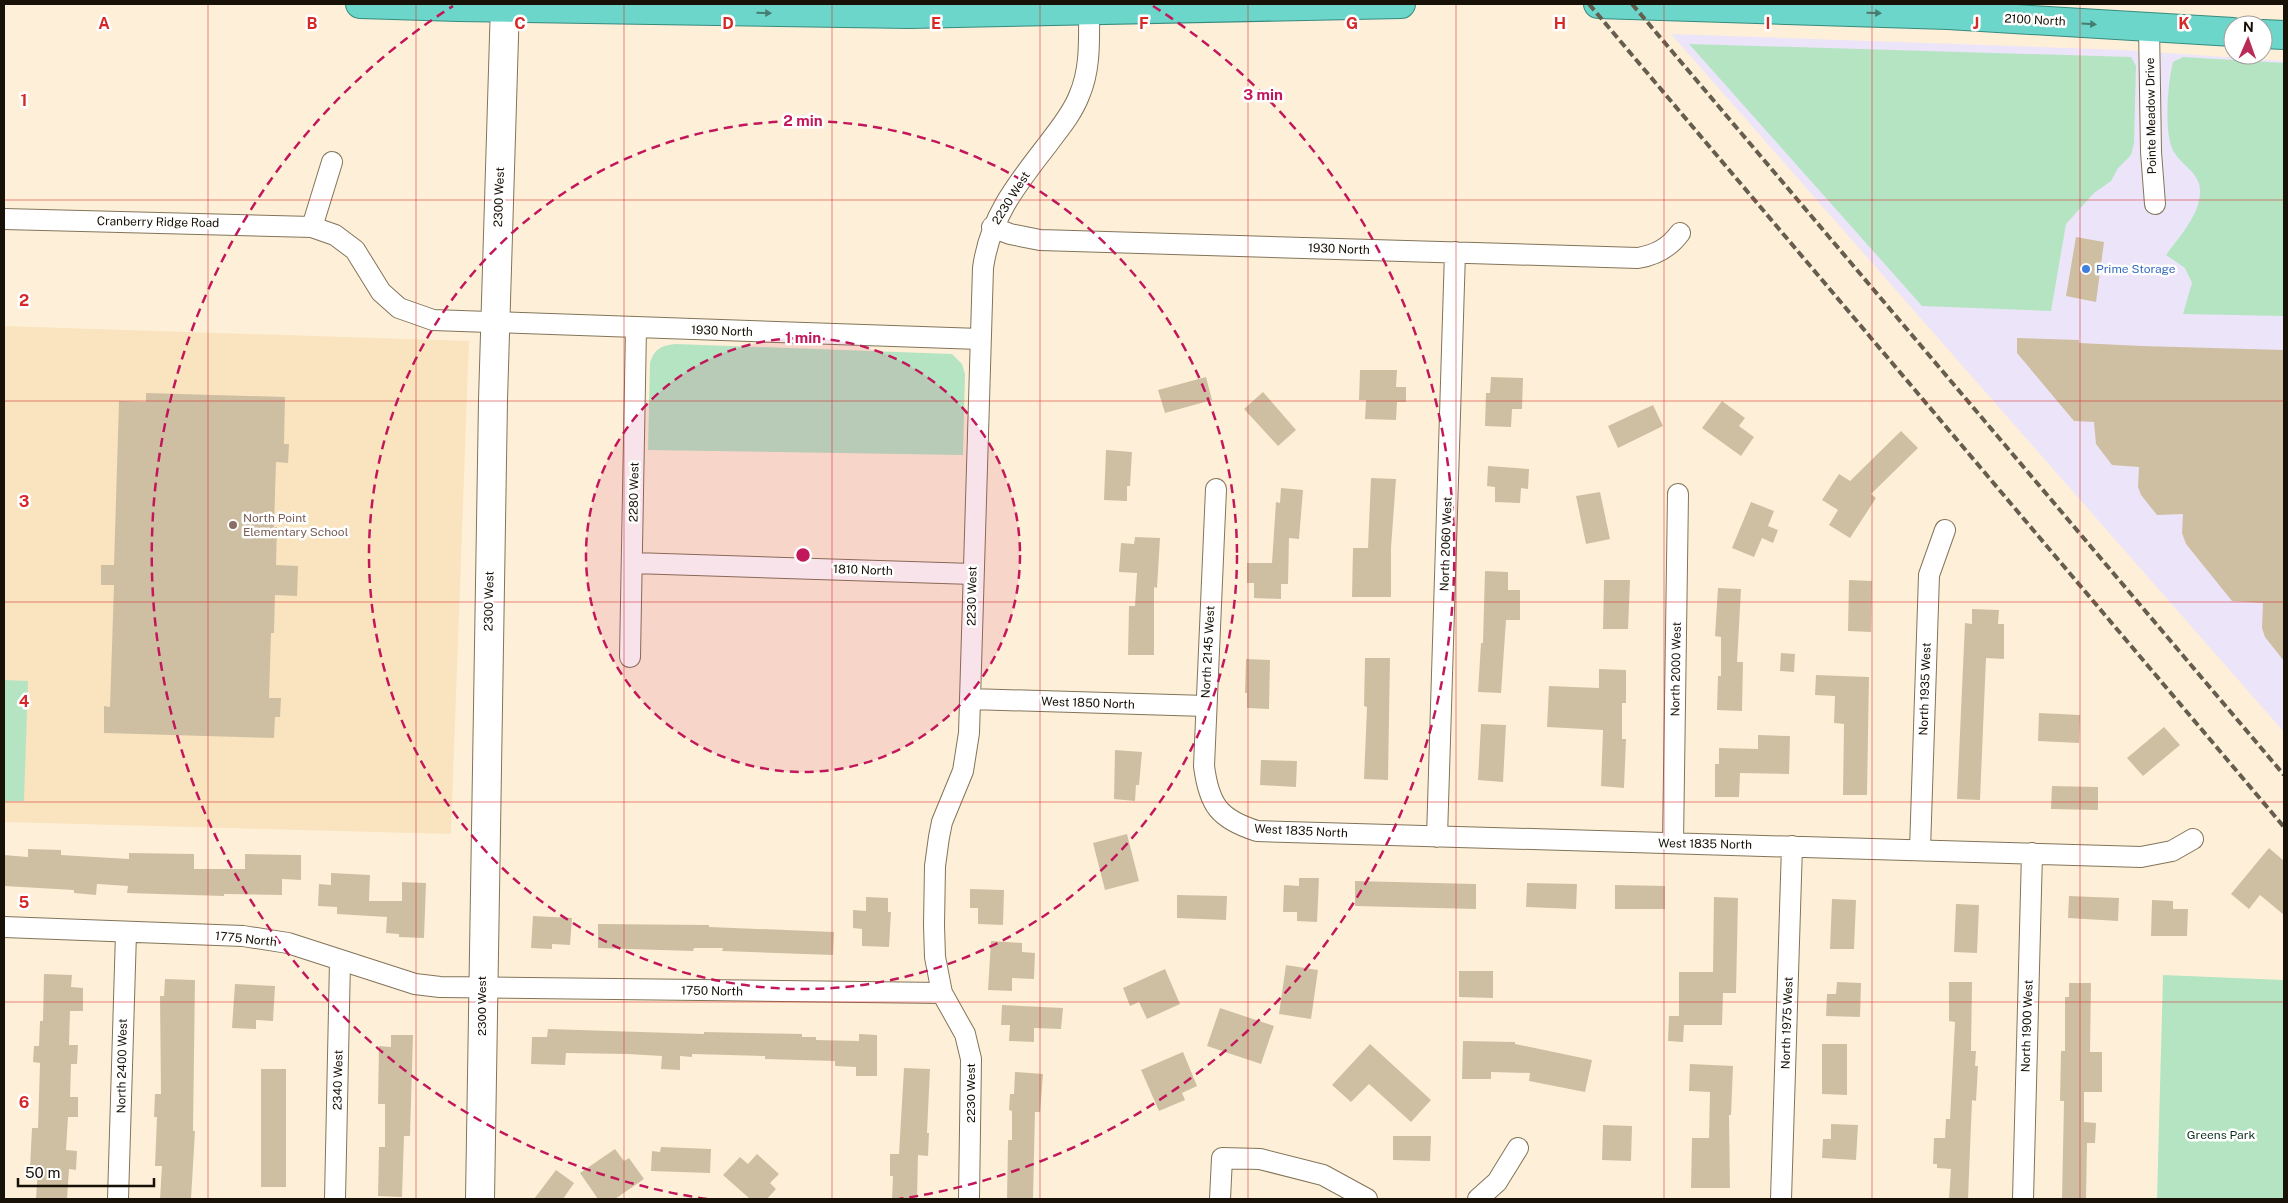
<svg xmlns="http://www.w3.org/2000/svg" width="2288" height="1203" font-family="'Public Sans',sans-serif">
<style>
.commercial{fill:#ece4f9}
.built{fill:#f9e4bf}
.green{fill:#b5e4c3}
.building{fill:#cfbfa2}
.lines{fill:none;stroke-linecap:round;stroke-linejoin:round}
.minor-casing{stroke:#837459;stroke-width:22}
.secondary-casing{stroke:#837459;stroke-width:30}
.trunk-casing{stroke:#378b7e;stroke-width:30}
.minor{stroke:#fff;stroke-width:20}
.secondary{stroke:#fff;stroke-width:28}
.trunk{stroke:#6cd6cb;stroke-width:28}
.rail{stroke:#655d4e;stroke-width:4;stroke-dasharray:8 4;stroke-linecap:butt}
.oneway{fill:#467d73}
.grid{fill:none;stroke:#d62828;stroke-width:1;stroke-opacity:0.55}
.ring{fill:none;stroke:#c2185b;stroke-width:2.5;stroke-dasharray:9 6}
.shop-dot{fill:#3f7fe0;stroke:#fff;stroke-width:2}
.education-dot{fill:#8d6e63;stroke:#fff;stroke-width:2}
.labels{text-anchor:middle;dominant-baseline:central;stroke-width:5;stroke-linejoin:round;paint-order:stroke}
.street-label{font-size:12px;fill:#171107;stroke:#fff}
.shop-label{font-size:12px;fill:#366cbe;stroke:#fff;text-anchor:start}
.education-label{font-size:12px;fill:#785e54;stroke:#fff;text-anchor:start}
.park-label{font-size:12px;fill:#0d321c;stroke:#fff}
.grid-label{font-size:16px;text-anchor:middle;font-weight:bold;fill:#d62828;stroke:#fff;stroke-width:5;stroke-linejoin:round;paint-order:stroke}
.centre{fill:#c2185b;stroke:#fff;stroke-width:2.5}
.ring-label{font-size:15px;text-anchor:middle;font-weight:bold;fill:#c2185b;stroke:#fff;stroke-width:5;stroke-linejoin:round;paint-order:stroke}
</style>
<rect width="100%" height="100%" fill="#fef0d8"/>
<!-- commercial -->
<path class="commercial" d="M1671 34 2123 50 2284 61V732Z"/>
<!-- built -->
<path class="built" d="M4 326 469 341 451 834 4 822Z"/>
<!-- green -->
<path class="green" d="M1689 44 2131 57 2136 66 2134 143 2131 155 2118 168 2111 181 2094 193 2066 224 2051 311 1922 306Z
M2183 57 2284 63V316L2183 314 2192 283 2185 268 2166 255C2178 238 2200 215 2200 192 2201 173 2182 166 2174 152 2163 134 2168 81 2173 62Z
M676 344 952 354 962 364 965 374 963 455 648 450 650 363C654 349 662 345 676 344Z
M4 680 28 681 24 801H4Z
M2163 975 2284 980V1199H2157Z"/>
<!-- building -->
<path class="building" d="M2076 237 2104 242 2096 302 2066 296Z
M2017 338 2079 340V343L2142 346 2284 350V661L2265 637 2262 628 2263 603 2232 601 2186 544 2182 533 2183 514 2157 515 2141 495 2138 487 2139 467 2112 465 2096 444 2094 422 2074 421 2017 353Z
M1360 370H1397L1396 387H1406V402H1397L1396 420 1365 419 1366 400H1359Z
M1206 377 1212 400 1165 413 1158 390Z
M1491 377 1523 378 1522 409H1512L1511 427 1485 426 1486 393H1490Z
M1263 392 1296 430 1278 446 1244 409Z
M146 393 285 397 284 444H289L288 463 276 462 274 527H277L276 565 298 566 297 596 275 595 274 633H271L269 698H281L280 717H275L274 738 104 733V706L110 707 114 585H101V565H114L119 401 146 402Z
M1722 401 1745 418 1739 426 1754 437 1741 456 1702 428Z
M1653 405 1663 426 1618 448 1608 426Z
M1901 431 1918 448 1871 494 1876 498 1850 538 1829 525 1838 510 1822 500 1839 474 1850 481Z
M1106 450 1132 452 1130 486H1127V501L1104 500Z
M1488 466 1529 469 1528 489 1521 488 1520 503 1495 502V487L1487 486Z
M1371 478 1396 479 1391 548V597H1352L1353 548H1368Z
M1281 488 1303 490 1299 539 1289 538 1288 584H1281V599L1254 598V583H1247V563H1272L1276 502 1280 503Z
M1600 492 1610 539 1586 544 1576 496Z
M1751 502 1774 511 1768 526 1778 530 1773 543 1762 538 1754 557 1732 548Z
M1135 537 1160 538 1157 588 1154 587V655H1128L1129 606H1135L1137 573 1119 572 1121 543 1134 544Z
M1485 571 1508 572V590H1520V620H1506L1501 693 1478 692 1481 643H1483Z
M1604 580H1630L1628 629H1603Z
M1849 580 1872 581 1871 632 1848 631Z
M1718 588 1741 589 1737 662H1743L1742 711 1717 710 1718 676H1721V637L1715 636Z
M1972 609 1999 610 1998 624H2004V659L1986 658 1980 800 1957 799 1965 623 1972 624Z
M1781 653 1795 654 1794 672 1780 671Z
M1365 658H1390L1388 780 1364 779 1367 707 1364 706Z
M1246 659 1270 660 1269 709 1247 708V693H1245Z
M1599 669 1626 670V703H1622V739H1626L1624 788 1601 786 1603 730 1547 727 1549 686 1599 688Z
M1816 675 1869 677 1867 795H1843L1844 724 1834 723 1835 696 1815 695Z
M2039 713 2080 715 2079 743 2038 741Z
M1481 724 1506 725 1503 782 1478 780Z
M2164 727 2180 745 2143 776 2127 758Z
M1758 735 1790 736 1789 774 1740 773 1739 797H1715V764H1719V748L1758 749Z
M1115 750 1142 752 1139 785H1136L1135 801 1114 799Z
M1261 760 1297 761 1296 787 1260 785Z
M2052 786 2098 787V810L2051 809Z
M1127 834 1139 881 1105 890 1093 843Z
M2269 848 2284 861V915L2260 895 2249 909 2231 894Z
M28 849 61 850V855L129 859V853L194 854V869H245V854L301 855V880L282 879V895L224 894V896L127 893 128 886 97 884 96 895 74 893V890L4 886V855L28 857Z
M331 873 370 875 369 901H402V882L426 883 424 938 399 937V934L386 933 387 917 337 914V907L318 906 319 884 331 885Z
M1299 878H1319L1317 922 1297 921V912H1283L1284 885 1299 886Z
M1355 881 1476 884V909L1355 906Z
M1527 883 1577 884 1576 909 1526 907Z
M1615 885 1665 886V909H1615Z
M970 889 1004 890 1003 925 978 924V908H970Z
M1177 895 1227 896 1226 920 1177 918Z
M2069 896 2119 898 2118 921 2068 918Z
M866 897 888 898V912H891L889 947 862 946V929L853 928V910L866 911Z
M1714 897 1738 898 1736 993H1723L1722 1025H1684L1683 1042 1668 1041 1669 1016H1679V972H1713Z
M1832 899 1856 900 1854 949H1830Z
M2152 900 2173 901V909H2188L2187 936H2151Z
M1956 904 1979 905 1977 953 1954 952Z
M533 916 572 918 570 945 552 944V949L531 948Z
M598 924 709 925V927L834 932 833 955 722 951 723 948H694L693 951 598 948Z
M991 941 1022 943V952L1035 953 1034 979 1012 978V991L988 990Z
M1286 965 1318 970 1311 1019 1279 1014Z
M1165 969 1180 1004 1147 1019 1139 1002 1130 1006 1123 988Z
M1459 971H1493V998L1459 997Z
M44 974 72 975 71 987 83 988V1011H70L69 1045H78L77 1064H71L70 1097H78V1117H68L66 1150 77 1151 76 1170 69 1169 67 1199H36L38 1168H30L32 1128H38L40 1063 33 1062 34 1046H39L40 1021H43Z
M165 979 195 980 193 1131H195L191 1199H160L162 1166H155L157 1117H154L155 1094H161L160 996H164Z
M1837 982 1861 983 1860 1017 1826 1016 1827 994H1836Z
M1949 982H1972L1971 1051H1976L1975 1066H1978L1976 1101 1972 1100 1968 1199H1949L1951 1169 1937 1168V1164H1933L1934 1138H1945L1946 1119H1950L1955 1022 1949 1021Z
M2069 983H2091L2090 1052H2102V1092H2084V1122L2096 1123 2095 1143H2087L2086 1199H2062L2064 1101H2060L2061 1051H2065V997H2069Z
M235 984 275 986 273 1021 256 1020V1029L232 1028Z
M1002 1005 1063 1008 1061 1029 1034 1028V1042L1009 1041 1010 1025H1001Z
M1220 1008 1274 1026 1261 1064 1207 1046Z
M548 1029 704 1034V1032L802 1034V1037H816V1040L859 1041V1034L877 1035V1076H856V1067L835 1066V1061L765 1059V1056L692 1054V1057L680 1056V1070L661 1069 662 1056 627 1054 566 1053 565 1065 531 1064 532 1037H547Z
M391 1035H413L410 1136H404L402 1197 378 1196 379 1147H385V1104H378L379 1046 391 1047Z
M1463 1041 1515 1042V1044L1592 1060 1585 1092 1529 1081 1530 1073 1491 1072V1079H1462Z
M1370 1044 1431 1100 1411 1122 1369 1084 1351 1102 1332 1085Z
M1822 1044H1847V1095L1822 1094Z
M1183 1052 1197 1086 1182 1093 1185 1100 1159 1111 1141 1070Z
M1690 1064 1733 1066 1731 1115H1729L1730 1188H1691L1692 1138H1709L1710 1092 1689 1091Z
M904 1068 930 1069 927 1133H929L928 1156 918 1155 917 1199H892L893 1176H890V1154H899Z
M261 1069H286V1187H261Z
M1015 1072 1043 1074 1040 1112H1035L1033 1199H1007L1008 1140H1012V1111L1009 1110 1010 1094H1014Z
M1831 1124 1858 1125 1856 1160 1822 1158 1823 1139H1831Z
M1603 1125 1632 1126 1631 1161 1602 1160Z
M1393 1136H1431L1430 1161 1393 1160Z
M661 1147 711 1149 710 1173 651 1171 652 1151 660 1152Z
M615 1149 624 1161 629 1158 644 1179 615 1199H598L580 1173Z
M757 1154 779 1174 770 1183 776 1189 767 1199H750L723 1175 740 1157 748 1164Z
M556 1170 574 1183 563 1199H534Z"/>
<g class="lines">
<!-- minor casing -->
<g class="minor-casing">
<path id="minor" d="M2149 27 2151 152 2155 204
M4 219 312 227 335 235 355 250 381 292 399 308 433 320 980 339
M312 227 332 162
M992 227 1010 234 1040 240 1638 258C1656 255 1669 248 1680 233
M1216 489 1204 766C1209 805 1219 819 1257 831L2141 857 2172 851 2193 839
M633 563 973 574
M630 657 636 328
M970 699 1206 706
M1437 837 1455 252
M1673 843 1678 494
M1920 850 1929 575 1945 530
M4 927 243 936 288 943 415 984 440 987 942 993
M118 1199 126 933
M335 1199 340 961
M969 1199 971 1059 965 1034 942 993 935 957 934 925 935 866 939 837 942 822 963 771 969 733 983 268C990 217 1017 184 1048 144 1059 129 1072 114 1079 96 1091 69 1089 38 1089 9
M1220 1199 1222 1158 1260 1159 1323 1175 1367 1199
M1478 1199 1497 1182 1518 1148
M1781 1199 1792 846
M2023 1199 2032 853"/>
</g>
<!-- secondary casing -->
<g class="secondary-casing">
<path id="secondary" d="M480 1199 493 400 505 4"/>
</g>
<!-- trunk casing -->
<g class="trunk-casing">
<path id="trunk" d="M360 4 458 7 909 14 1401 4
M1598 4 1948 15 2233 32
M2263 34 2284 35"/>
</g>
<!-- minor -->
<use href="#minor" class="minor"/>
<!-- secondary -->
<use href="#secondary" class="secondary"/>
<!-- trunk -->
<use href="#trunk" class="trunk"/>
<!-- rail -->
<path class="rail" d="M1589 4 2284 827
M1632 4 2284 775"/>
</g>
<!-- one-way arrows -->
<defs><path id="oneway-solid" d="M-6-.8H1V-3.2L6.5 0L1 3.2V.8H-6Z" transform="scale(1.25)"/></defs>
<g class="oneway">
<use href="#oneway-solid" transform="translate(764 13) rotate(1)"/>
<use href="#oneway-solid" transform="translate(1874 13) rotate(2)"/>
<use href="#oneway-solid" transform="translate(2089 24) rotate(3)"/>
</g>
<!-- grid -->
<path class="grid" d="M208 4V1199M416 4V1199M624 4V1199M832 4V1199M1040 4V1199M1248 4V1199M1456 4V1199M1664 4V1199M1872 4V1199M2080 4V1199M4 200H2284M4 401H2284M4 602H2284M4 802H2284M4 1002H2284"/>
<!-- distance rings -->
<circle cx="803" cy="555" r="217" fill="#c2185b" fill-opacity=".12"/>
<g class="ring">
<circle cx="803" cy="555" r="217"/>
<circle cx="803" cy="555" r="434"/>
<path d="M707 1199A651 651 0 0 1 453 6M1153 6A651 651 0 0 1 899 1199"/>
</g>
<!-- markers -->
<circle class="shop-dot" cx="2086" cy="269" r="5"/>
<circle class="education-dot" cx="233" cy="525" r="5"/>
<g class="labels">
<!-- street labels -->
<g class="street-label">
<text transform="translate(2035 20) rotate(3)">2100 North</text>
<text transform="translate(2151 116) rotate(-91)">Pointe Meadow Drive</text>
<text transform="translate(499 197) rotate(-88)">2300 West</text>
<text transform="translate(1011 198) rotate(-58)">2230 West</text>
<text transform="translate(158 222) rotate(1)">Cranberry Ridge Road</text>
<text transform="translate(1339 249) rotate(2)">1930 North</text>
<text transform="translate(722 331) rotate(2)">1930 North</text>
<text transform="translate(634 492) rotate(-89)">2280 West</text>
<text transform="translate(1446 544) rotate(-88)">North 2060 West</text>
<text transform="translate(863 570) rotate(2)">1810 North</text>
<text transform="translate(972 596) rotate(-89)">2230 West</text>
<text transform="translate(489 601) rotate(-89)">2300 West</text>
<text transform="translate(1208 652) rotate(-87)">North 2145 West</text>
<text transform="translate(1676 669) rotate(-89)">North 2000 West</text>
<text transform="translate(1925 689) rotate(-88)">North 1935 West</text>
<text transform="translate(1088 703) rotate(2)">West 1850 North</text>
<text transform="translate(1301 831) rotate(3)">West 1835 North</text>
<text transform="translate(1705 844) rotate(1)">West 1835 North</text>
<text transform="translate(246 939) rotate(6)">1775 North</text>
<text transform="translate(712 991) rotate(1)">1750 North</text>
<text transform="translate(482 1006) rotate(-90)">2300 West</text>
<text transform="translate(1787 1023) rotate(-88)">North 1975 West</text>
<text transform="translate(2027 1026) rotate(-88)">North 1900 West</text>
<text transform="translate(122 1066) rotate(-89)">North 2400 West</text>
<text transform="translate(338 1080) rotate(-89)">2340 West</text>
<text transform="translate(971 1093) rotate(-90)">2230 West</text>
</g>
<!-- shop labels -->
<g class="shop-label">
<text x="2096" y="269">Prime Storage</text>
</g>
<!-- education labels -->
<g class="education-label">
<text x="243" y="518">North Point<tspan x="243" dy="14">Elementary School</tspan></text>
</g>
<!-- park labels -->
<g class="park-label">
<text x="2221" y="1135">Greens Park</text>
</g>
</g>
<g class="grid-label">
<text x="104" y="29">A</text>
<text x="312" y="29">B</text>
<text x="520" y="29">C</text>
<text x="728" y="29">D</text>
<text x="936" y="29">E</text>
<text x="1144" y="29">F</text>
<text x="1352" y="29">G</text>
<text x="1560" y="29">H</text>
<text x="1768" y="29">I</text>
<text x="1976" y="29">J</text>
<text x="2184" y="29">K</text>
<text x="24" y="106">1</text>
<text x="24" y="306">2</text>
<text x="24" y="507">3</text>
<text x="24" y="707">4</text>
<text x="24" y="908">5</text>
<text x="24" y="1108">6</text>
</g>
<circle cx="803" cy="555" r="8" class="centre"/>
<g class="ring-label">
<text x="1263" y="100">3 min</text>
<text x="803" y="126">2 min</text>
<text x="803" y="343">1 min</text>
</g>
<!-- border -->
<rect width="2288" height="1203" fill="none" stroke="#171107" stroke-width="10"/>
<!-- north arrow -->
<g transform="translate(2248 40) rotate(2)"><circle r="24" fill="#ffffff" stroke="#a2a09c"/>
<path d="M0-4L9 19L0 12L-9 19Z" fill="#ba2b57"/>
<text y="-8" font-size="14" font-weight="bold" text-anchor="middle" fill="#171107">N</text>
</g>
<!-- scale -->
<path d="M18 1178v8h136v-8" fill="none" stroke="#171107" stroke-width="2.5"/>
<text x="25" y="1178" font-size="15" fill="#171107" stroke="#ffffff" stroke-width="4" paint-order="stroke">50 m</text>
</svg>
